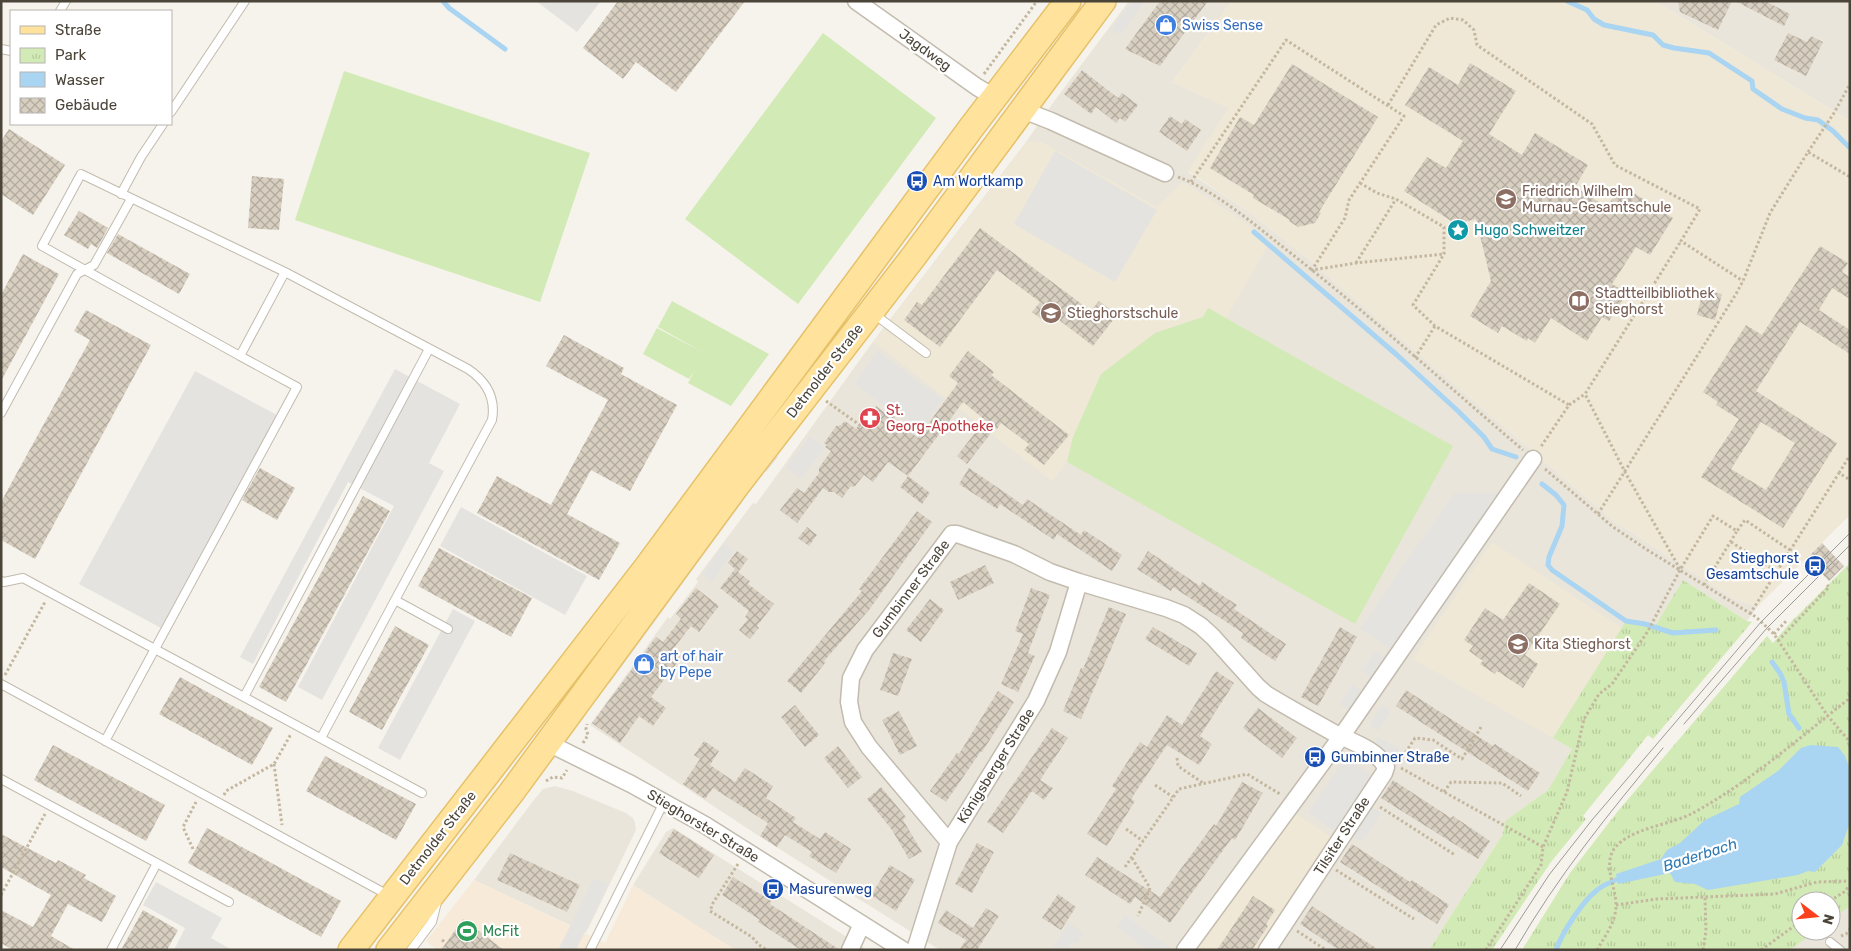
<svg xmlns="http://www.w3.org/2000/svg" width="1851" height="951" font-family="Rubik,sans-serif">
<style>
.residential{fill:#eae5da}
.commercial{fill:#f7ead8}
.education{fill:#efe8d6}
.park{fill:url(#park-tufts)}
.pitch{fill:#d2eab5}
.parking{fill:#e5e3e0}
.water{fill:#a9d4f2}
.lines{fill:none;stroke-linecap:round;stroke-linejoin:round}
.stream{stroke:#a9d4f2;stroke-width:5}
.building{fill:url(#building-cross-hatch);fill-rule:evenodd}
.service-casing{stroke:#c2bbae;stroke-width:10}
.minor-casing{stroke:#c2bbae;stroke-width:19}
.primary-casing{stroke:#e6c16a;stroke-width:28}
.path{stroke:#c4b79f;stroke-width:3;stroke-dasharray:2.5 2.5;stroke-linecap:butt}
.service{stroke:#fff;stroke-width:8}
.minor{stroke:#fff;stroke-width:16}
.primary{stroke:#ffe39c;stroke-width:25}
.tram{stroke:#9a9a9a;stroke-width:1}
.labels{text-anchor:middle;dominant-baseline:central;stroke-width:4.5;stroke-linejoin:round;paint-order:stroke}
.shop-label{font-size:14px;fill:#366cbe;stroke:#fff;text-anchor:start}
.street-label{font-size:14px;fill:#4b4439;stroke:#fff}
.transit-label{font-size:14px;fill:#164399;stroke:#fff;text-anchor:start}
.education-label{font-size:14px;fill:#785e54;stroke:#fff;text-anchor:start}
.culture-label{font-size:14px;fill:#0d838f;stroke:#fff;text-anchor:start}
.health-label{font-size:14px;fill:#be3a42;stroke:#fff;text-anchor:start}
.leisure-label{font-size:14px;fill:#27864d;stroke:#fff;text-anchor:start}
.water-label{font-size:15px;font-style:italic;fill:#2e7ab2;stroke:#fff}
</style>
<defs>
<pattern id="park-tufts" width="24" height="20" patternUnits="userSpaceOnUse" patternTransform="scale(1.25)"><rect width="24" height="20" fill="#d2eab5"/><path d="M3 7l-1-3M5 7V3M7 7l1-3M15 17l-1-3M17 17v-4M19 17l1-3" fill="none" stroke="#b6ca9c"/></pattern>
<pattern id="building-cross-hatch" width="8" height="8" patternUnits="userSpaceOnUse" patternTransform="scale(1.25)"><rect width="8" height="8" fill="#d8cfc1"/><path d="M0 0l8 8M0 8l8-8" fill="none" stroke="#b1aa9e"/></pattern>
</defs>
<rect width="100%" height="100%" fill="#f6f3ec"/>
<!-- residential -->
<path class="residential" d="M1129 1H1232L1172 82 1230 108 1188 172 1248 211 1312 262 1614 521 1736 600 1758 606 1747 621 1683 580 1655 626 1553 738 1572 749 1548 790 1505 821 1503 834 1429 950H940L759 836 590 725 668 617 670 619 698 582 696 579 753 503 756 504 872 343 1026 142 1055 100Z
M1655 1H1850V121Z
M555 786 573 791 626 813 633 818 635 823 636 830 586 933 474 880 533 801 543 789Z
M673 828 831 927 867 950H735L633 885 666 832Z
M1850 906V950H1790L1816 931H1831V920Z"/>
<!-- commercial -->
<path class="commercial" d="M474 880 605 943 633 885 735 950H437L426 941Z"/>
<!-- education -->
<path class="education" d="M1232 1H1655L1850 121V515L1758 606 1736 600 1614 521 1312 262 1248 211 1188 171 1229 108 1172 82Z
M1034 141 1042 142 1157 207 1183 182 1243 221 1270 242 1226 318 1208 308 1203 317 1155 333 1073 437 1067 462 1052 481 874 342 1026 143Z
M1492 542 1622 628 1553 738 1413 659Z
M1295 813 1333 838 1259 950H1196Z"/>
<!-- park -->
<path class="park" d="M1850 563V906L1831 920V901H1801V931H1816L1790 950H1522L1570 873 1618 811 1767 636 1773 643 1790 623Z
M1683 580 1747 621 1752 622 1653 739 1648 735 1583 816 1586 819 1551 862 1492 950H1429L1503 834 1505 821 1548 790 1572 749 1553 738 1626 621 1655 626Z"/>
<!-- pitch -->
<path class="pitch" d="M823 33 936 118 798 304 685 219Z
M344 71 590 153 540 302 295 220Z
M672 301 769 354 731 406 688 383 695 370 689 379 643 354 657 328 704 353 658 327Z
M1208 308 1453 446 1355 624 1067 462 1073 437 1101 374 1155 333 1203 317Z"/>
<!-- parking -->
<path class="parking" d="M536 1H601L577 32Z
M1132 1H1145L1121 34 1110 31Z
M1055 151 1157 210 1115 282 1014 224Z
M878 351 943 400 894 467 889 463 915 428 854 384Z
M395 369 460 404 429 463 444 471 322 700 298 687 394 506 348 482 253 664 240 657Z
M195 371 277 415 161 628 79 584Z
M810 436 825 447 801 479 786 467Z
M772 452 778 457 766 472 765 471 609 684 605 681Z
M1454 493H1498L1390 649 1360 628Z
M461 507 587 576 565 615 440 546Z
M724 543 734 551 712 582 702 575Z
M453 609 475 621 400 760 378 748Z
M1375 651 1384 658 1371 677 1361 670Z
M1352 684 1361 690 1349 710 1339 704Z
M1382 705 1391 711 1378 731 1369 725Z
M1378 737 1400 749 1395 758 1373 746Z
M1346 757 1372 776 1334 831 1308 813Z
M1369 806 1381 813 1362 842 1351 835Z
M594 878 608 885 576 950H563L559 948Z
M156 882 222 918 211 938 232 950H174L185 928 143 905Z
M1125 915 1171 949 1170 950H1148L1117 927Z
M1069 923 1084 933 1077 944 1073 942 1067 950H1051Z"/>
<!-- water -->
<path class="water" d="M1811 745 1838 747 1845 756 1850 769V822L1842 845 1815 872 1808 871 1798 875 1708 890 1695 884 1675 882 1670 873 1618 884 1616 874 1661 859 1667 850 1680 843 1705 820 1739 804 1740 797 1778 771 1801 748Z"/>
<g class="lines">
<!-- stream -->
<path class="stream" d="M443 1 449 8 505 49
M1567 1 1587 10 1594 19 1604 25 1653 35 1663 45 1674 48 1709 53 1752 81 1753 89 1782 109 1805 118 1818 120 1833 131 1850 148
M1254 232 1397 355 1459 412 1484 437 1492 449 1516 457
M1542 484 1556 495 1564 505 1562 526 1549 557 1548 565 1552 570 1626 621 1645 624 1673 633 1716 630
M1772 662 1780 673 1784 682 1789 714 1799 728
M1556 950C1562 933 1582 902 1596 891 1602 885 1613 881 1621 878"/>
</g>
<!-- building -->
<path class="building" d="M618 1H745L676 92 636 62 623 79 583 48Z
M1160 1H1208L1160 66 1125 49Z
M1678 1H1732L1718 30 1680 12Z
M1735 1H1765L1790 14 1784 26Z
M1788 33 1807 42 1811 36 1823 42 1806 76 1774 60Z
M1470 63 1516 91 1489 134 1522 155 1535 133 1588 165 1575 187 1607 207 1621 185 1673 218 1650 255 1636 247 1612 284 1627 293 1609 321 1602 317 1587 341 1551 318 1535 343 1528 338 1527 341 1502 326 1498 333 1470 316 1491 281 1476 219 1456 224 1404 191 1427 157 1446 168 1463 141 1405 105 1429 67 1458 85Z
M1292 64 1378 117 1319 212 1321 213 1315 223 1298 227 1289 221 1290 220 1253 198 1254 195 1210 168 1240 117 1254 125Z
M1082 70 1118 98 1122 93 1138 105 1125 122 1120 118 1116 123 1096 107 1091 114 1064 94Z
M1170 116 1182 124 1185 119 1201 130 1187 151 1159 132Z
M9 129 65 165 33 215 1 194V141Z
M252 176 284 179 279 230 248 228Z
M79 211 108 228 97 248 91 244 88 249 64 235Z
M980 228 1091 311 1099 301 1117 315 1093 346 1054 316 1048 324 1032 312 1040 302 997 270 940 347 904 320 917 302 922 305Z
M118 234 190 274 179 294 107 253Z
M1820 246 1848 263 1842 272 1850 277V299L1832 288 1819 310 1850 330V354L1800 322 1756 391 1837 443 1783 528 1701 477 1739 419 1716 405 1718 402 1703 392 1746 325 1762 335ZM1761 422 1795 443 1766 490 1731 469Z
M23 254 59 274 1 381V295Z
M1703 290 1722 294 1715 320 1697 315Z
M86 310 151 345 35 559 1 540V502L90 340 74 331Z
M564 335 624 368 621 374 677 405 630 491 591 470 567 514 620 543 599 580 477 513 497 476 551 505 608 400 546 366Z
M968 351 994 372 991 375 1069 435 1044 465 1024 450 1029 444 1001 423 997 429 995 428 967 464 957 456 985 420 963 402 908 476 888 462 873 482 864 475 855 486 850 487 842 498 834 492H829L823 488 797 523 780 510 797 488 804 493 819 473V468L831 451 825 447 827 445 824 443 836 426 841 425 845 421 856 429 868 412 873 411 876 406 885 413 890 412 894 415 896 421 918 438 958 383 949 376Z
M260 468 295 488 277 520 242 500Z
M969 468 1023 505 1027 499 1081 535 1084 530 1122 555 1112 571 1057 534 1054 540 1000 504 997 509 959 484Z
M908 476 930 493 922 504 900 487Z
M363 496 390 511 286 702 259 687Z
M917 511 932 522 869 610 824 661 826 662 801 693 787 681 862 591 859 589Z
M807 527 817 535 809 546 798 538Z
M1822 543 1844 566 1829 581 1807 558Z
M439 548 532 598 511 637 418 586Z
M737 551 748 559 738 572 750 581 748 584 774 604 757 626 759 628 750 639 739 630 748 619 745 617 749 611 720 588 735 569 728 563Z
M1148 551 1200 586 1202 582 1237 605 1234 609 1286 644 1275 661 1241 638 1243 633 1173 587 1171 591 1137 569Z
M985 565 994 583 958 600 950 582Z
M1529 583 1560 604 1525 655 1538 664 1523 688 1497 671 1495 674 1480 664 1483 661 1469 651 1473 646 1464 640 1485 608 1503 620Z
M696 588 719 606 699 632 691 626 673 649 682 656 651 697 666 708 653 726 639 716 620 743 592 723 656 637 663 642 681 619 676 614Z
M1031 588 1050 595 1028 653 1035 656 1018 692 1001 684 1023 634 1015 631Z
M930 599 944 610 921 642 906 630Z
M1109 607 1126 614 1081 719 1063 711 1081 668 1083 669Z
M395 626 429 645 382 730 349 712Z
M1153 627 1197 653 1189 666 1145 639Z
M1340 627 1357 637 1318 706 1301 697Z
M893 653 912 659 898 696 880 690Z
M1216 671 1234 683 1200 736 1212 744 1199 765 1167 745 1131 799 1135 801 1107 846 1087 834 1116 789 1112 786 1140 742 1147 747 1167 715 1182 725Z
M180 677 273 728 252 765 159 714Z
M1406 690 1493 746 1495 744 1540 773 1528 791 1396 706Z
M998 691 1014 702 982 752 981 751 946 802 930 791 957 753 959 754Z
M795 705 819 735 805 747 781 717Z
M1258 708 1297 738 1282 758 1243 728Z
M899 711 917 746 900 755 882 720Z
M1052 728 1068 738 1040 780 1053 788 1044 800 1032 791 1003 833 987 822Z
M704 741 719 751 710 765 735 782 745 768 773 786 766 798 796 818 793 822 820 839 825 832 851 849 836 873 809 856 812 852 785 835 777 847 760 836 768 823 713 788 705 799 683 784 700 759 694 755Z
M53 745 165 805 146 841 34 780Z
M838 746 862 777 848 788 824 758Z
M325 756 416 804 396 840 306 791Z
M1393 780 1451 818 1453 816 1490 841 1478 859 1381 798Z
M1242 782 1263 793 1235 840 1232 838 1170 923 1135 897 1130 904 1085 875 1097 857 1160 897 1214 824 1216 826Z
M881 787 906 817 903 820 922 852 909 859 892 830 867 799Z
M207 828 341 901 321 937 188 863Z
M674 829 714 855 699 878 659 853Z
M1 834 56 863 58 860 86 875 84 878 116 896 102 922 68 904 51 936 75 950H13L1 943V910L33 927 51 895 1 867Z
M977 843 994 852 972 893 955 884Z
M1352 844 1410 882 1412 880 1449 905 1437 924 1340 862Z
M510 853 580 885 567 912 497 880Z
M890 865 915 880 896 911 871 895Z
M733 877 771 901 770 904 840 950H801L758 922 760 920 722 895Z
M1058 894 1076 907 1061 930 1042 918Z
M1253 896 1275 910 1266 924 1268 926 1252 950H1217Z
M1312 906 1342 926 1379 950H1339L1300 924Z
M986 908 999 916 977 950H959L966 940 938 923 946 910 973 928Z
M143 910 178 930 167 950H121Z
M463 919 504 950H441Z"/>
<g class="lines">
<!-- service casing -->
<g class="service-casing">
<path id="service" d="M60 11 66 1
M1 49 11 51
M171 112 245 1
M121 194 141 157 163 124
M874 314 926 353
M240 356 42 246 81 174 285 272 468 369C486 381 496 398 492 420L395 600
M1 413 77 274 94 265 131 199
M1 581 4 582 23 578 422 793
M1 684 388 895
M244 697 429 349
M321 738 395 600 448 629
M105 741 297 387 240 356 285 272
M1 779 229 902
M1830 942 1840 950
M111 950 157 863
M411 950 432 922 437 902
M590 950 664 802"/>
</g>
<!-- minor casing -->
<g class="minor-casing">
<path id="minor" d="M856 1 977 87 994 97
M1023 110 1051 121 1165 173
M548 743 631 784 705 825 903 950
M949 842 869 747 853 722 849 702 851 678 865 650 952 534H957L1014 554 1050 572 1079 582 1166 608 1184 615 1201 626 1213 637 1258 687 1266 694C1289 708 1311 720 1334 733 1352 742 1376 749 1386 767L1384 773 1267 950
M850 950 862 924
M915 950 949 842 1036 701 1058 652 1079 582
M1185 950 1341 737 1533 459"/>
</g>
<!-- primary casing -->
<g class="primary-casing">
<path id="primary" d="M351 950 647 567 971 128 1068 1
M389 950 511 793 737 485 914 256 1103 1"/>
</g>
<!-- path -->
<path class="path" d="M984 74 1037 1
M1388 105 1436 25 1450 18 1463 20 1474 30 1477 45 1592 124 1615 165 1700 209 1681 241 1743 281
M1808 152 1834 113 1850 84
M1178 177C1210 188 1252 222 1279 244 1363 309 1442 381 1523 450
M1191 182 1286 40 1404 116 1349 200 1345 218 1312 270 1356 263 1444 254
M1360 183 1377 193 1396 199 1444 227V254L1413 305 1435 326 1569 405 1540 448
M1356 263 1396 199
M1415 358 1435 326
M826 401 861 426
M1569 405 1585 394
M1545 469 1613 527 1649 551 1756 617 1774 634 1827 715 1850 742
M1839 473 1849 457
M1598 514 1736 294 1743 281 1770 213 1808 152 1850 177
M1731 542 1785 577
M1680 569 1625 472 1585 394 1681 241
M1704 585 1737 531
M1750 614 1839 473 1850 480
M1774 634 1787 620
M1778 641 1829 587 1827 585
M5 675 45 602
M583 743 588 735 586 729 587 724
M1177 758 1178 766 1203 783
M1400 761 1415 738 1433 740 1462 759 1481 727
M274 764 282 825
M1401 768 1543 847
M546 781 553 777 562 778 567 770
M1155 785 1173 797
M1444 792 1451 782 1502 783 1521 796
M224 795 226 791 274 764 291 734
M1380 807 1455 855
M1126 829 1143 841
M193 849 183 827 196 802
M1132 858 1150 888 1138 916
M738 864 713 903 710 911 752 937 759 945 767 950
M1125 867 1179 789 1247 774 1280 794
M1336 870 1414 919
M1 895 45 814
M1830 901 1844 892 1850 885
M1616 905 1657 899 1775 894 1817 882 1850 881
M1297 931 1326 950
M1841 936 1846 934 1850 929
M442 940 446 943
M1486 950 1541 865 1543 847 1567 792 1584 719 1599 694 1612 684 1648 631 1680 570 1713 516 1737 531 1745 520 1790 550
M1597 950C1605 936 1616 922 1616 905 1616 887 1603 866 1614 849 1629 828 1671 825 1693 813 1750 782 1799 738 1850 698
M1703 950 1706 931 1705 896
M1761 950 1801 921"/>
<!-- service -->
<use href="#service" class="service"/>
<!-- minor -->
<use href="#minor" class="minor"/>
<!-- primary -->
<use href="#primary" class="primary"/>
<!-- tram -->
<path class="tram" d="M1684 724 1767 628 1850 545
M1500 950 1549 875 1592 820 1761 622 1850 533
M1515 950C1557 877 1609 813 1663 748"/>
</g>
<!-- icons -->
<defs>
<g id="shop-disc" transform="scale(1.125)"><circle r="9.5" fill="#3f7fe0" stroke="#fff"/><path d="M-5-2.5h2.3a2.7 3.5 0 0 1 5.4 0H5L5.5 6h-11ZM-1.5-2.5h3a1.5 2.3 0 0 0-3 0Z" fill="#fff"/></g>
<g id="bus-disc" transform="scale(1.125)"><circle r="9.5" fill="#1a4fb4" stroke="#fff"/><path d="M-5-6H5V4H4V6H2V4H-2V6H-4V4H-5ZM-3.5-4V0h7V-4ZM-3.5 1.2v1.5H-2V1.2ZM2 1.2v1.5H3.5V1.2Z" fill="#fff"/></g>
<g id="school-disc" transform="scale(1.125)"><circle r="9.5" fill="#8d6e63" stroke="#fff"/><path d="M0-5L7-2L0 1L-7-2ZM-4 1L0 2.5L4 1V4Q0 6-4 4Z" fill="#fff"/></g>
<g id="sight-disc" transform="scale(1.125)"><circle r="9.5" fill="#0f9aa8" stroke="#fff"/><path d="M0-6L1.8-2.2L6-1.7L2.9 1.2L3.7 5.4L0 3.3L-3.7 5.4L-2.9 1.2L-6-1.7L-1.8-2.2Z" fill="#fff"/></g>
<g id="library-disc" transform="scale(1.125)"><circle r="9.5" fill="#8d6e63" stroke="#fff"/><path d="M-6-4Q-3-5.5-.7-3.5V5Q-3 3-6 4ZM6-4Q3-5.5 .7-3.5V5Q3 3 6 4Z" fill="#fff"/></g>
<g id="pharmacy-disc" transform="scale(1.125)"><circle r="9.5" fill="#e0444e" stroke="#fff"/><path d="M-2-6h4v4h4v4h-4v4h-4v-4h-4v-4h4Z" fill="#fff"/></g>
<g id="stadium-disc" transform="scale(1.125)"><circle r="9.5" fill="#2e9e5b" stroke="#fff"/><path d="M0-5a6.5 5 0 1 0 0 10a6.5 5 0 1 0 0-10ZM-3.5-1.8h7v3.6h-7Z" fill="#fff"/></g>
</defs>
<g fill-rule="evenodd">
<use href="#shop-disc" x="1166" y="25"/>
<use href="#bus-disc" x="917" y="181"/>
<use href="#school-disc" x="1506" y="199"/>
<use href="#sight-disc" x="1458" y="230"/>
<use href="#library-disc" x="1579" y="301"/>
<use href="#school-disc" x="1051" y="313"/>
<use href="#pharmacy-disc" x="870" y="418"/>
<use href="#bus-disc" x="1815" y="566"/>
<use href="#school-disc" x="1518" y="644"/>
<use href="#shop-disc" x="644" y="664"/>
<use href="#bus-disc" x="1315" y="757"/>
<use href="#bus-disc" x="773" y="889"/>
<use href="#stadium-disc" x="467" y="931"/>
</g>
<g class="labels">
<!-- shop labels -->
<g class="shop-label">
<text x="1182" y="25">Swiss Sense</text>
<text x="660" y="656">art of hair<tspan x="660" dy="16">by Pepe</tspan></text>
</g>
<!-- street labels -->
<g class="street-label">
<text transform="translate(925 50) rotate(36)">Jagdweg</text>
<text transform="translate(825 371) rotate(-52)">Detmolder Straße</text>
<text transform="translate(911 589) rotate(-53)">Gumbinner Straße</text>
<text transform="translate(996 766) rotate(-58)">Königsberger Straße</text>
<text transform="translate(703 826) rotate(31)">Stieghorster Straße</text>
<text transform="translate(1342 836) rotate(-57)">Tilsiter Straße</text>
<text transform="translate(438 838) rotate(-52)">Detmolder Straße</text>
</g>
<!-- transit labels -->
<g class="transit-label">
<text x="933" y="181">Am Wortkamp</text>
<text x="1799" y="558" text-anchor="end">Stieghorst<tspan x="1799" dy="16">Gesamtschule</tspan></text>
<text x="1331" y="757">Gumbinner Straße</text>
<text x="789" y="889">Masurenweg</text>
</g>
<!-- education labels -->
<g class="education-label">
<text x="1522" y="191">Friedrich Wilhelm<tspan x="1522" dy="16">Murnau-Gesamtschule</tspan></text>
<text x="1595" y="293">Stadtteilbibliothek<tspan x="1595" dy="16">Stieghorst</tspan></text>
<text x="1067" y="313">Stieghorstschule</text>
<text x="1534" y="644">Kita Stieghorst</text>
</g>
<!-- culture labels -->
<g class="culture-label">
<text x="1474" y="230">Hugo Schweitzer</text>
</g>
<!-- health labels -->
<g class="health-label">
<text x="886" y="410">St.<tspan x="886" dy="16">Georg-Apotheke</tspan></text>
</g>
<!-- leisure labels -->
<g class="leisure-label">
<text x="483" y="931">McFit</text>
</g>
<!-- water labels -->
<g class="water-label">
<text transform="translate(1700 855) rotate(-18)">Baderbach</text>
</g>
</g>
<!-- border -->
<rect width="1851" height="951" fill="none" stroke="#4b4439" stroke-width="5"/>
<!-- legend -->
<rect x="10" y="10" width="162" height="115" fill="#ffffff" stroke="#b7b4b0"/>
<rect x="20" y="26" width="25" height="8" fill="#ffe39c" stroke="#b7b4b0"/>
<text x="55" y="35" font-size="15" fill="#4b4439">Straße</text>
<rect x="20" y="48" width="25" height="15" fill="url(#park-tufts)" stroke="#b7b4b0"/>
<text x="55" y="60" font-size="15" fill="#4b4439">Park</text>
<rect x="20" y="72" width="25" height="15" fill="#a9d4f2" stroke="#b7b4b0"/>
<text x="55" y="85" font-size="15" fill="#4b4439">Wasser</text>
<rect x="20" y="98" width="25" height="15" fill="url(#building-cross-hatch)" stroke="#b7b4b0"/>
<text x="55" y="110" font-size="15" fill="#4b4439">Gebäude</text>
<!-- north arrow -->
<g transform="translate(1816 916) rotate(106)"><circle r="24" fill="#ffffff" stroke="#b7b4b0"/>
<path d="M0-4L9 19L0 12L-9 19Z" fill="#fc3f1d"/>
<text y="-8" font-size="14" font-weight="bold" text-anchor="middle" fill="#4b4439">N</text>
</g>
</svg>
